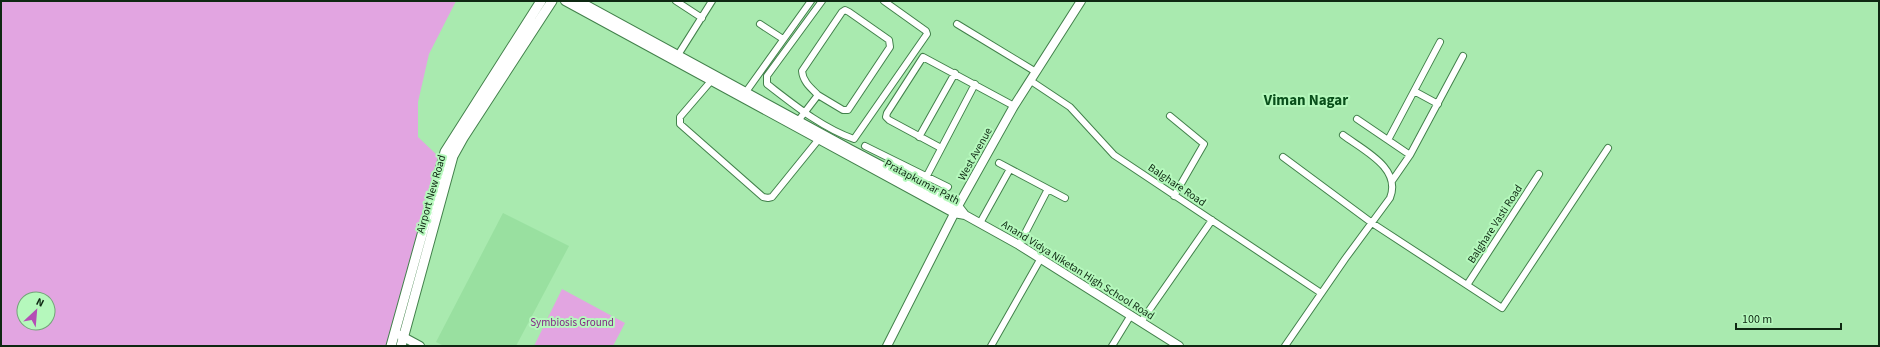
<svg xmlns="http://www.w3.org/2000/svg" width="1880" height="347" font-family="'Source Sans 3',sans-serif">
<style>
.built{fill:#99e0a0}
.green{fill:#e2a5e1;fill-rule:evenodd}
.lines{fill:none;stroke-linecap:round;stroke-linejoin:round}
.minor-casing{stroke:#42814b;stroke-width:8}
.tertiary-casing{stroke:#42814b;stroke-width:10}
.secondary-casing{stroke:#42814b;stroke-width:11}
.minor{stroke:#fff;stroke-width:6}
.tertiary{stroke:#fff;stroke-width:8}
.secondary{stroke:#fff;stroke-width:9}
.labels{text-anchor:middle;dominant-baseline:central;stroke-width:4;stroke-linejoin:round;paint-order:stroke}
.street-label{font-size:11px;fill:#0e2812;stroke:#b5f8bc}
.park-label{font-size:11px;fill:#832585;stroke:#b5f8bc}
.district-label{font-size:15px;font-weight:bold;fill:#094f1b;stroke:#b5f8bc}
</style>
<rect width="100%" height="100%" fill="#a9eaaf"/>
<!-- built -->
<path class="built" d="M503 213 569 246 516 346H444L436 342Z"/>
<!-- green -->
<path class="green" d="M1 1H456L429 54 418 102V137L439 157 388 346H1ZM24 299H48V323H24Z
M562 289 625 323 613 346H534Z"/>
<g class="lines">
<!-- minor casing -->
<g class="minor-casing">
<path id="minor" d="M676 1 702 18
M822 1 767 76V84C793 104 822 128 854 139L927 34 926 31 884 1
M760 24 783 39
M957 24 1036 72
M678 55 712 1
M711 81 680 117V124L763 197 768 198 772 197 819 139
M1031 81 1070 107 1114 155 1321 293
M1414 91 1438 104
M743 96 811 1
M1170 116 1204 144 1174 196
M1357 119 1410 155 1392 181
M798 121 818 95C811 88 803 82 802 71L842 12 845 10 849 12 889 40 890 47 848 110H843L818 95
M919 137 955 73
M1388 140 1440 42
M865 146 948 187
M941 148 889 120 886 117 887 113 923 57 1014 106
M1410 155 1463 56
M1283 157 1372 223 1502 308 1608 148
M999 163 1065 198
M921 187 975 84
M980 223 1010 169
M1019 245 1048 189
M1467 285 1539 174
M1141 322 1212 220
M991 346 1041 258
M1112 346 1131 315
M1285 346 1345 259 1390 198C1402 168 1363 150 1343 135"/>
</g>
<!-- tertiary casing -->
<g class="tertiary-casing">
<path id="tertiary" d="M565 1 954 213 965 215 1019 245 1179 346
M579 1 850 149 958 206 965 215
M396 333 420 346
M887 346 958 206 1014 106 1081 1"/>
</g>
<!-- secondary casing -->
<g class="secondary-casing">
<path id="secondary" d="M391 346 445 152 541 1
M401 346 453 156 463 138 552 1"/>
</g>
<!-- minor -->
<use href="#minor" class="minor"/>
<!-- tertiary -->
<use href="#tertiary" class="tertiary"/>
<!-- secondary -->
<use href="#secondary" class="secondary"/>
</g>
<g class="labels">
<!-- street labels -->
<g class="street-label">
<text transform="translate(975 154) rotate(-61)">West Avenue</text>
<text transform="translate(922 182) rotate(28)">Pratapkumar Path</text>
<text transform="translate(1177 185) rotate(34)">Balghare Road</text>
<text transform="translate(431 194) rotate(-74)">Airport New Road</text>
<text transform="translate(1495 224) rotate(-57)">Balghare Vasti Road</text>
<text transform="translate(1078 270) rotate(32)">Anand Vidya Niketan High School Road</text>
</g>
<!-- park labels -->
<g class="park-label">
<text x="572" y="322">Symbiosis Ground</text>
</g>
<!-- district labels -->
<g class="district-label">
<text x="1306" y="100">Viman Nagar</text>
</g>
</g>
<!-- border -->
<rect width="1880" height="347" fill="none" stroke="#0e2812" stroke-width="4"/>
<!-- north arrow -->
<g transform="translate(36 311) rotate(26)"><circle r="19" fill="#b5f8bc" stroke="#72a578"/>
<path d="M0-3L7 15L0 10L-7 15Z" fill="#b44fb5"/>
<text y="-6" font-size="11" font-weight="bold" text-anchor="middle" fill="#0e2812">N</text>
</g>
<!-- scale -->
<path d="M1736 323v6h105v-6" fill="none" stroke="#0e2812" stroke-width="2"/>
<text x="1742" y="323" font-size="12" fill="#0e2812" stroke="#b5f8bc" stroke-width="3" paint-order="stroke">100 m</text>
</svg>
